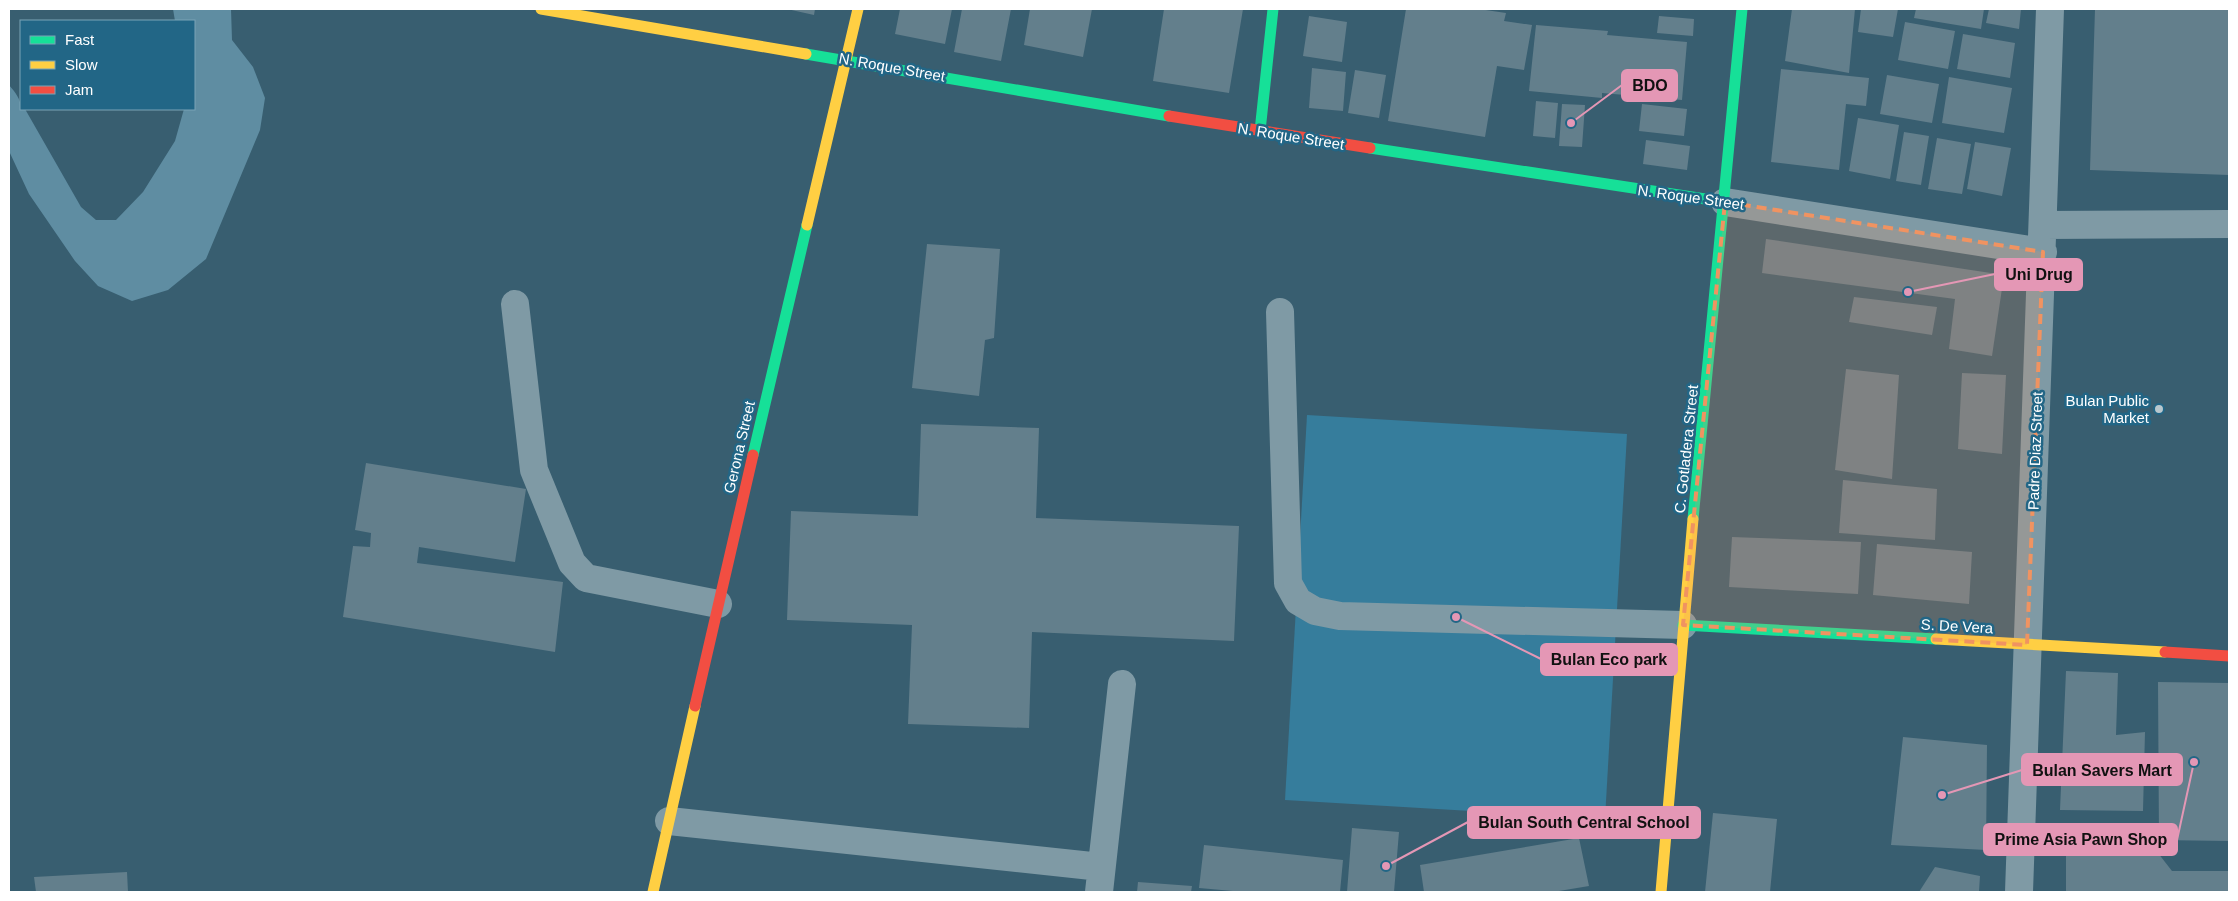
<svg xmlns="http://www.w3.org/2000/svg" width="2238" height="901" font-family="Helvetica,sans-serif">
<style>
.green{fill:#367d9c}
.water{fill:#5f8da2}
.building{fill:#637f8c}
.lines{fill:none;stroke-linecap:round;stroke-linejoin:round}
.street{stroke:#7f9aa5;stroke-width:28}
.fast{stroke:#16e098;stroke-width:11}
.slow{stroke:#ffcf43;stroke-width:11}
.jam{stroke:#f24e42;stroke-width:11}
.marked{fill:#f09361;fill-opacity:0.2;stroke:#f09361;stroke-width:4;stroke-dasharray:10 6;stroke-linejoin:round}
.poi-dot{fill:#b9c7cd;stroke:#226686;stroke-width:2}
.labels{text-anchor:middle;dominant-baseline:central;stroke-width:5;stroke-linejoin:round;paint-order:stroke}
.street-label{font-size:15px;fill:#fff;stroke:#226686}
.poi-label{font-size:15px;fill:#fff;stroke:#226686;text-anchor:end}
.leader{fill:none;stroke:#e497b5;stroke-width:2}
.callout-dot{fill:#e497b5;stroke:#226686;stroke-width:2}
.callout{fill:#e497b5;stroke:#e497b5;stroke-width:2}
.callout-label{font-size:16px;text-anchor:middle;font-weight:bold;fill:#111}
</style>
<rect width="100%" height="100%" fill="#385e70"/>
<!-- green -->
<path class="green" d="M1307 415 1627 434 1605 819 1285 800Z"/>
<!-- water -->
<path class="water" d="M173 9H231L232 40 253 67 265 98 260 130 206 259 168 290 132 301 98 286 75 261 29 194 9 151V85C15 92 21 99 21 109H25L81 207 96 220H116L143 192 175 141 184 109H194V21H175Z"/>
<!-- building -->
<path class="building" d="M787 9H815L814 15Z
M900 9H952L945 44 895 34Z
M962 9H1011L1001 61 954 52Z
M1030 9H1092L1083 57 1024 45Z
M1164 9H1243L1229 93 1153 81Z
M1406 9H1479L1506 13 1504 21 1532 25 1524 70 1497 66 1485 137 1388 121Z
M1792 9H1855L1849 73 1785 61Z
M1861 9H1898L1893 37 1858 32Z
M1916 9H1984L1981 29 1914 18Z
M1989 9H2021L2019 29 1986 23Z
M2095 9H2229V175L2090 170Z
M1309 16 1347 22 1342 62 1303 56Z
M1659 16 1694 19 1693 36 1657 33Z
M1905 22 1955 31 1948 69 1898 60Z
M1536 25 1608 31 1607 35 1687 42 1682 100 1602 93V98L1529 91Z
M1963 34 2015 43 2010 78 1957 69Z
M1312 68 1346 72 1343 111 1309 108Z
M1781 69 1869 78 1866 106 1846 104 1839 170 1771 162Z
M1355 70 1386 75 1379 118 1348 113Z
M1887 75 1939 84 1932 123 1880 114Z
M1949 77 2012 88 2004 133 1942 123Z
M1536 101 1558 103 1555 138 1533 136Z
M1562 104 1585 105 1582 147 1559 146Z
M1642 104 1687 109 1684 136 1639 131Z
M1858 118 1899 125 1890 179 1849 171Z
M1904 132 1929 136 1921 185 1896 181Z
M1937 138 1971 144 1962 194 1928 189Z
M1646 140 1690 146 1687 170 1643 164Z
M1975 142 2011 148 2002 196 1967 189Z
M1766 239 2004 275 1992 356 1949 349 1955 299 1762 273Z
M927 244 1000 249 994 338 985 340 979 396 912 388Z
M1854 297 1937 307 1932 335 1849 322Z
M1846 369 1899 375 1892 479 1835 470Z
M1962 373 2006 375 2002 454 1958 449Z
M921 424 1039 428 1036 518 1239 526 1234 641 1032 632 1029 728 908 724 912 625 787 620 791 511 918 516Z
M366 463 526 489 515 562 419 547 417 563 563 582 555 652 343 617 353 546 370 547 371 533 355 530Z
M1843 480 1937 489 1935 540 1839 533Z
M1732 537 1861 542 1858 594 1729 587Z
M1877 544 1972 552 1969 604 1873 595Z
M2066 671 2118 673 2116 735 2145 732 2143 811 2060 810Z
M2158 682 2229 683V841L2159 840Z
M1903 737 1987 745 1986 850 1891 845Z
M1713 813 1777 819 1770 892H1705Z
M1352 828 1399 832 1394 892H1347Z
M2066 835H2144L2172 871H2229V892H2066Z
M1579 838 1589 886 1553 892H1424L1420 865Z
M1204 845 1343 860 1340 892H1244L1199 888Z
M1935 867 1980 876 1979 892H1919Z
M127 872 128 892H36L34 877Z
M1138 882 1192 886 1191 892H1137Z"/>
<g class="lines">
<!-- street -->
<path class="street" d="M1725 202 2043 252
M2043 225 2229 224
M515 304 534 470 572 563 586 578 718 604
M1280 312 1288 583 1298 601 1315 611 1340 616 1683 625
M669 821 1101 867
M1099 892 1122 684
M2019 892 2050 9"/>
<!-- fast -->
<path class="fast" d="M806 54 1169 116
M1260 131 1273 9
M1370 148 1725 202
M753 455 807 225
M1693 519 1742 9
M1683 625 1936 639"/>
<!-- slow -->
<path class="slow" d="M541 9 806 54
M807 225 858 9
M1936 639 2165 652
M653 892 695 706
M1661 892 1693 519"/>
<!-- jam -->
<path class="jam" d="M1169 116 1370 148
M2165 652 2229 656
M695 706 753 455"/>
</g>
<!-- marked area -->
<path class="marked" d="M1725 202 2043 252 2027 645 1683 625Z"/>
<!-- markers -->
<circle class="poi-dot" cx="2159" cy="409" r="5"/>
<g class="labels">
<!-- street labels -->
<g class="street-label">
<text transform="translate(892 67) rotate(10)">N. Roque Street</text>
<text transform="translate(1291 136) rotate(9)">N. Roque Street</text>
<text transform="translate(1691 197) rotate(8)">N. Roque Street</text>
<text transform="translate(739 447) rotate(-77)">Gerona Street</text>
<text transform="translate(1686 449) rotate(-84)">C. Gotladera Street</text>
<text transform="translate(2035 451) rotate(-88)">Padre Diaz Street</text>
<text transform="translate(1957 626) rotate(3)">S. De Vera</text>
</g>
<!-- poi labels -->
<g class="poi-label">
<text x="2149" y="400">Bulan Public<tspan x="2149" dy="17">Market</tspan></text>
</g>
</g>
<!-- callouts -->
<path class="leader" d="M1571 123L1622 85M1908 292L1995 274M1456 617L1541 659M1942 795L2022 770M1386 866L1468 822M2194 762L2177 840"/>
<g class="callout-dot">
<circle cx="1571" cy="123" r="5"/>
<circle cx="1908" cy="292" r="5"/>
<circle cx="1456" cy="617" r="5"/>
<circle cx="1942" cy="795" r="5"/>
<circle cx="1386" cy="866" r="5"/>
<circle cx="2194" cy="762" r="5"/>
</g>
<g class="callout">
<rect x="1622" y="70" width="55" height="31" rx="5"/>
<rect x="1995" y="259" width="87" height="31" rx="5"/>
<rect x="1541" y="644" width="136" height="31" rx="5"/>
<rect x="2022" y="754" width="160" height="31" rx="5"/>
<rect x="1468" y="807" width="232" height="31" rx="5"/>
<rect x="1984" y="824" width="193" height="31" rx="5"/>
</g>
<g class="callout-label">
<text x="1650" y="91">BDO</text>
<text x="2039" y="280">Uni Drug</text>
<text x="1609" y="665">Bulan Eco park</text>
<text x="2102" y="776">Bulan Savers Mart</text>
<text x="1584" y="828">Bulan South Central School</text>
<text x="2081" y="845">Prime Asia Pawn Shop</text>
</g>
<!-- border -->
<rect width="2238" height="901" fill="none" stroke="#ffffff" stroke-width="20"/>
<!-- legend -->
<rect x="20" y="20" width="175" height="90" fill="#226686" stroke="#7aa3b6"/>
<rect x="30" y="36" width="25" height="8" fill="#16e098" stroke="#7aa3b6"/>
<text x="65" y="45" font-size="15" fill="#ffffff">Fast</text>
<rect x="30" y="61" width="25" height="8" fill="#ffcf43" stroke="#7aa3b6"/>
<text x="65" y="70" font-size="15" fill="#ffffff">Slow</text>
<rect x="30" y="86" width="25" height="8" fill="#f24e42" stroke="#7aa3b6"/>
<text x="65" y="95" font-size="15" fill="#ffffff">Jam</text>
</svg>
